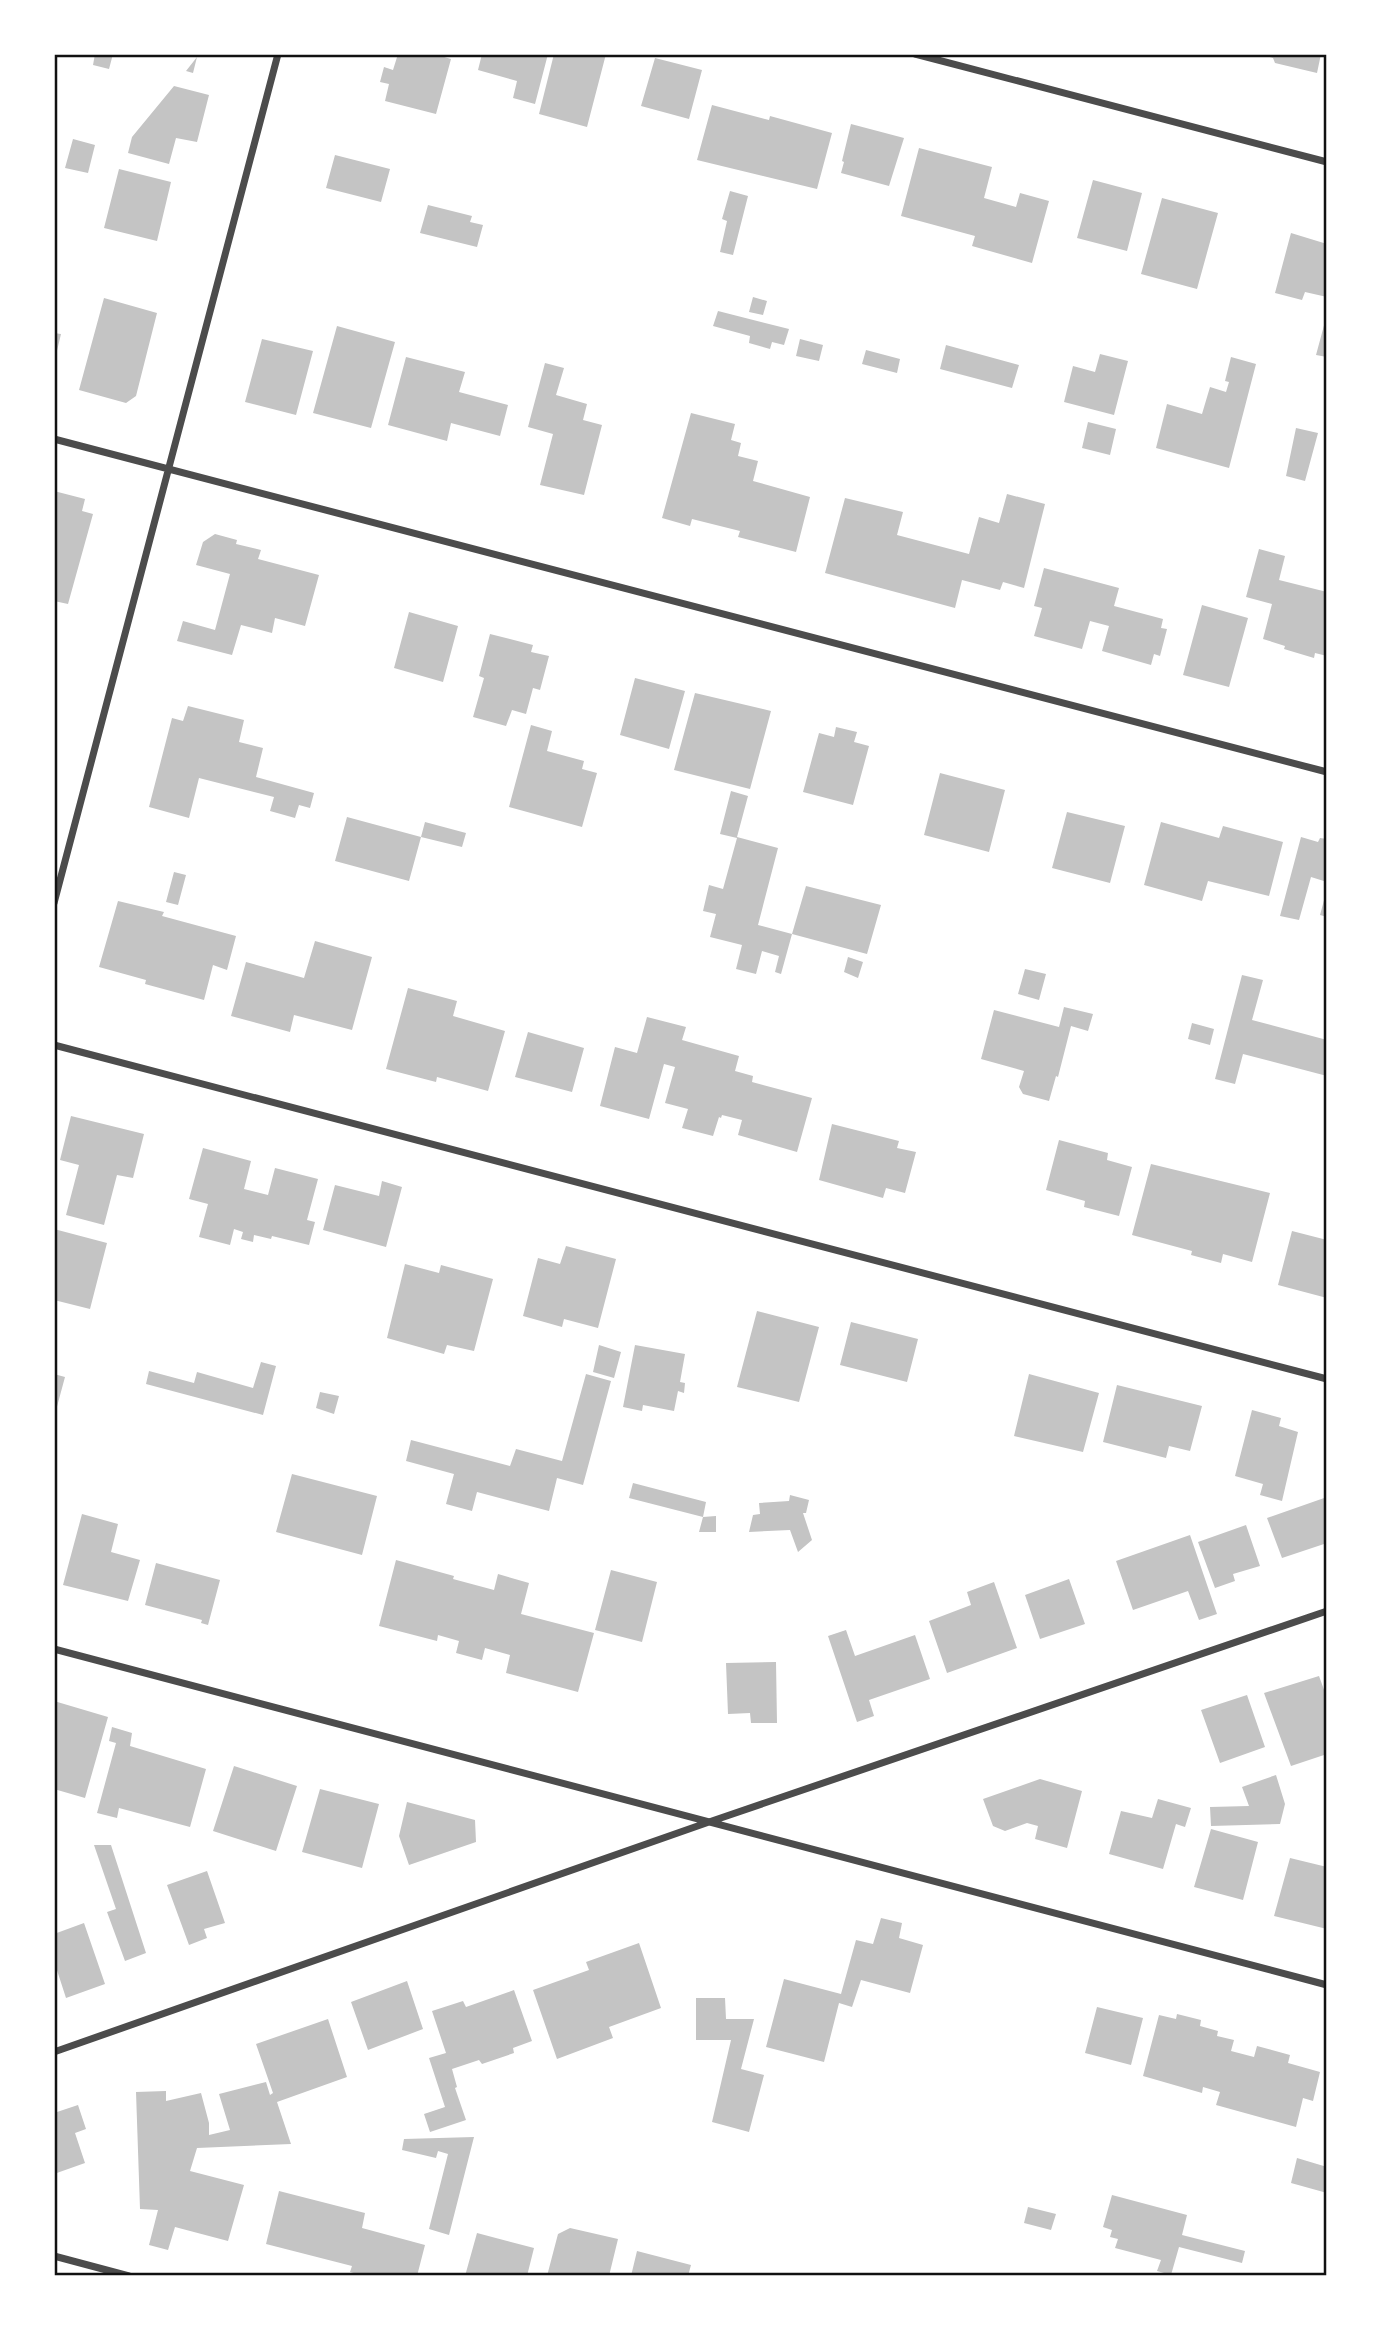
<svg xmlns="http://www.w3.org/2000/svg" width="1381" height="2330" font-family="'Fira Sans Condensed',sans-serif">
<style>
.building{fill:#c4c4c4}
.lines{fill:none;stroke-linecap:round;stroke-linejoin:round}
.minor{stroke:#4c4c4c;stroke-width:7}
.neatline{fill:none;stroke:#111;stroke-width:2.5}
</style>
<rect width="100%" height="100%" fill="#fff"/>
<!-- building -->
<path class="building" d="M95 54H113L109 69 93 65Z
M398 54H434L451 59 436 114 385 101 389 84 380 82 384 67 393 70Z
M482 54H548L535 104 513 98 517 81 478 70Z
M554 54H606L587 127 539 114Z
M1261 54H1321L1317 73 1275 63 1273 58Z
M197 57 193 73 186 71Z
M655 58 702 70 689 119 641 106Z
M174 86 209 95 197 142 176 138 169 164 128 153 132 137Z
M712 105 769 120 770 116 832 133 817 189 697 160Z
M851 124 904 138 889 186 841 173 844 162 842 161Z
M73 139 95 145 88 173 65 168Z
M919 148 992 167 984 198 1016 207 1020 193 1049 201 1032 263 972 246 975 236 901 216Z
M335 155 390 169 381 202 326 188Z
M119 169 171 182 157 241 104 228Z
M1093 180 1142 193 1127 251 1077 238Z
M730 191 748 196 733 255 720 252 727 221 722 219Z
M1162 198 1218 213 1197 289 1141 274Z
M428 205 472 216 470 222 483 225 477 247 420 233Z
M1291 233 1327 244V297L1305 292 1302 300 1275 293Z
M753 297 767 301 763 315 749 312Z
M104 298 157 313 136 396 126 403 79 390Z
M718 311 789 329 784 345 772 342 770 349 749 343 750 336 713 326Z
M1326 318H1327V357L1316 355Z
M337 326 395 342 371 428 313 413Z
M54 333 61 334 55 359H54Z
M262 339 313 351 296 415 245 402Z
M800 339 823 345 819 361 796 356Z
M946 345 1019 365 1012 388 940 369Z
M866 350 900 359 897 373 862 364Z
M1100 354 1128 361 1114 415 1064 402 1073 366 1095 372Z
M406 357 465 372 459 392 508 405 500 436 451 423 447 441 388 425Z
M1231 357 1256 364 1229 468 1156 448 1167 404 1202 414 1210 387 1226 392 1229 382 1225 381Z
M545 363 564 368 556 395 587 404 583 420 602 425 584 495 540 485 553 434 528 427Z
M691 413 735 424 731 440 741 443 738 456 758 461 753 481 810 497 796 552 738 537 740 531 692 519 690 526 662 518Z
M1088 422 1116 429 1110 455 1082 448Z
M1296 428 1318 433 1305 481 1286 476Z
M54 491 85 499 82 511 93 514 68 604 54 601Z
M1007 494 1045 504 1024 588 1003 582 1000 590 962 580 955 608 825 573 845 498 903 512 897 535 969 554 979 517 999 523Z
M215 534 237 540 236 544 261 550 258 559 319 575 305 626 275 618 272 633 241 625 232 655 177 641 183 621 215 630 230 574 196 565 203 542Z
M1259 549 1285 556 1279 580 1327 592V656L1315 653 1314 658 1284 649 1285 646 1263 639 1272 604 1246 597Z
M1044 568 1119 588 1114 606 1163 619 1161 628 1167 629 1160 656 1154 654 1151 665 1102 651 1109 626 1090 621 1082 649 1034 636 1042 608 1034 606Z
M1202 605 1248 618 1229 687 1183 675Z
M409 612 458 626 443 682 394 668Z
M490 634 533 645 531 652 549 656 540 690 533 688 526 714 512 710 506 726 473 717 484 678 479 676Z
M635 678 685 691 669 749 620 735Z
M695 693 771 711 750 789 674 770Z
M188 706 244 720 239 742 263 748 256 777 314 793 310 808 299 805 295 818 270 811 274 797 199 778 189 818 149 807 172 718 183 721Z
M531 725 552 731 547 751 584 761 582 769 597 773 582 827 509 807Z
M836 727 857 732 854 742 869 746 853 805 803 792 819 733 834 737Z
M940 773 1005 790 989 852 924 835Z
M731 791 748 796 737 837 778 848 758 925 792 934 781 974 775 972 779 956 762 951 756 974 736 969 742 945 710 937 716 914 703 911 709 885 723 889 737 838 720 834Z
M1067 812 1125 826 1110 883 1052 868Z
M347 817 421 837 425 822 466 833 462 847 421 837 409 881 335 861Z
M1161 822 1219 838 1223 826 1283 842 1269 896 1208 881 1202 901 1144 885Z
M1301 837 1318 842 1320 838 1327 839V882L1311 877 1299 920 1280 916Z
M174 872 186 875 178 905 166 902Z
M806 886 881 905 867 954 792 934Z
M1326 893H1327V917L1320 915Z
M118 901 164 912 162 916 236 936 227 970 213 965 204 1000 145 984 146 980 99 967Z
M315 941 372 957 352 1030 294 1015 290 1032 231 1016 246 962 304 978Z
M848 957 863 962 858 978 844 972Z
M1025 969 1046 974 1039 1000 1018 994Z
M1242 975 1263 980 1252 1020 1327 1040V1076L1243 1054 1235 1084 1215 1079Z
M408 988 457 1001 453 1016 505 1031 488 1091 437 1077 436 1082 386 1069Z
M1064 1007 1093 1014 1088 1031 1071 1026 1058 1077 1056 1076 1049 1101 1023 1094 1019 1087 1024 1071 981 1059 994 1010 1059 1027Z
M647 1017 686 1027 682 1040 739 1056 735 1071 753 1076 752 1082 812 1098 797 1152 738 1135 742 1120 722 1115 721 1118 719 1117 713 1136 682 1128 688 1109 665 1103 675 1067 664 1064 649 1119 600 1106 615 1047 637 1053Z
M1192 1023 1214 1029 1210 1045 1188 1039Z
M528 1032 584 1048 572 1092 515 1077Z
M71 1116 144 1134 133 1178 117 1175 104 1225 66 1215 79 1165 60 1160Z
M832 1124 899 1141 897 1148 916 1152 905 1193 886 1188 883 1198 819 1180Z
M1059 1140 1108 1153 1107 1160 1132 1167 1119 1216 1084 1207 1085 1201 1046 1190Z
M203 1148 251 1161 244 1189 268 1195 275 1168 318 1179 307 1220 315 1222 309 1245 272 1236 271 1239 254 1235 253 1242 241 1239 243 1232 234 1229 230 1245 199 1237 208 1204 189 1199Z
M1151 1164 1270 1193 1252 1262 1223 1254 1221 1263 1191 1255 1192 1251 1132 1235Z
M382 1181 402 1187 386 1247 323 1230 335 1185 379 1196Z
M54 1229 107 1243 90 1309 54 1300Z
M1292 1231 1327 1240V1298L1278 1285Z
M566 1246 616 1259 598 1328 564 1319 562 1327 523 1316 538 1258 560 1264Z
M405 1264 439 1273 441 1265 493 1279 474 1351 447 1345 444 1354 387 1338Z
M757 1311 819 1327 799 1402 737 1387Z
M851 1322 918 1339 907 1382 840 1365Z
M599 1345 621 1352 614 1378 593 1372Z
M635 1345 685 1354 680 1382 685 1383 684 1393 678 1391 674 1411 643 1405 642 1411 623 1407Z
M261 1362 276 1366 263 1415 146 1384 149 1371 194 1383 197 1372 253 1388Z
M54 1374 65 1377 55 1414H54Z
M586 1374 611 1381 583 1485 557 1478 549 1511 477 1492 472 1511 446 1504 454 1474 406 1461 411 1440 510 1466 516 1449 562 1461Z
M1029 1374 1099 1393 1083 1452 1014 1436Z
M1117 1385 1202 1406 1190 1451 1169 1446 1166 1458 1103 1442Z
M320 1392 339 1396 334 1414 316 1408Z
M1252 1410 1281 1418 1279 1426 1298 1432 1282 1501 1260 1495 1263 1484 1235 1476Z
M292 1474 377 1496 362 1555 276 1532Z
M633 1483 706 1502 703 1517 629 1498Z
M790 1495 809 1500 806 1513H803L812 1540 798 1552 790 1530 749 1532 753 1515 760 1514 759 1503 789 1501Z
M1327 1497V1543L1282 1558 1267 1518Z
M82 1514 118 1524 111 1552 140 1560 128 1601 63 1585Z
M716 1516V1532H699L703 1517Z
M1246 1525 1260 1566 1233 1574 1235 1581 1215 1588 1198 1542Z
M1190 1535 1217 1614 1199 1620 1188 1591 1133 1610 1116 1561Z
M396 1560 454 1576 453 1579 494 1590 498 1574 529 1583 521 1614 594 1633 578 1692 506 1673 510 1655 485 1648 482 1660 456 1653 459 1641 438 1635 437 1641 379 1626Z
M156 1563 220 1580 208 1625 201 1623 202 1620 145 1605Z
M611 1570 657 1582 642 1642 595 1630Z
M1069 1579 1085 1624 1040 1639 1025 1595Z
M994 1582 1017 1648 947 1673 929 1621 971 1605 967 1592Z
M846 1630 855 1656 915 1635 930 1679 869 1700 874 1716 857 1722 828 1636Z
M776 1662 777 1723H751L750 1713 728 1714 726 1663Z
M1319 1676 1327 1698V1754L1291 1766 1264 1693Z
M1247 1695 1265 1747 1220 1763 1201 1710Z
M54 1701 108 1717 85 1798 54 1789Z
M112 1727 132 1733 130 1746 206 1769 190 1827 119 1808 117 1818 97 1813 116 1743 109 1741Z
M234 1766 297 1786 276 1851 213 1831Z
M1276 1775 1285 1804 1280 1824 1211 1826 1210 1807 1249 1806 1242 1787Z
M1040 1779 1082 1791 1067 1848 1035 1839 1038 1826 1027 1823 1005 1831 993 1826 983 1799Z
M320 1789 379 1804 362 1868 302 1852Z
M1158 1799 1191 1808 1185 1827 1176 1824 1163 1869 1109 1854 1121 1811 1152 1818Z
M407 1802 475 1820 476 1842 409 1865 399 1836Z
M1211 1829 1258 1842 1243 1900 1194 1887Z
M94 1845H111L146 1953 125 1961 107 1912 116 1909Z
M1290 1858 1327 1867V1929L1274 1916Z
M207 1871 225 1923 204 1929 207 1938 189 1945 167 1885Z
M881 1918 902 1923 899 1938 923 1945 910 1993 861 1980 852 2007 839 2003 824 2062 766 2047 784 1979 841 1994 856 1940 873 1944Z
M84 1923 105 1984 66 1998 54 1961V1934Z
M639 1943 661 2008 609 2027 613 2038 557 2059 533 1990 589 1970 586 1962Z
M407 1981 423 2029 368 2050 351 2002Z
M514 1990 532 2041 513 2048 514 2053 482 2064 479 2060 452 2069 457 2087 455 2088 466 2120 430 2132 424 2114 445 2107 429 2058 446 2053 432 2011 463 2001 466 2007Z
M696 1998H725L726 2019H754L741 2069 764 2075 749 2132 712 2122 731 2040H696Z
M1097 2007 1143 2018 1131 2065 1085 2053Z
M1177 2014 1201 2020 1200 2026 1218 2031 1217 2036 1234 2040 1231 2051 1254 2057 1257 2046 1290 2055 1288 2063 1320 2072 1313 2101 1303 2098 1296 2127 1216 2105 1220 2092 1203 2087 1202 2093 1143 2076 1159 2015 1176 2019Z
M328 2019 347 2077 277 2102 291 2144 197 2148 190 2171 244 2185 228 2241 175 2227 168 2250 149 2245 158 2210 140 2209 136 2092 166 2091V2101L201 2093 209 2123V2135L230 2130 219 2094 266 2082 270 2095 273 2093 256 2044Z
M78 2105 86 2129 75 2133 85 2163 54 2174V2113Z
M474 2137 449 2235 429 2229 448 2154 438 2151 436 2158 402 2150 404 2139Z
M1297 2158 1327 2167V2193L1291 2183Z
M279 2191 365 2213 362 2228 425 2245 417 2276H364L350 2272 352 2266 266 2244Z
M1112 2195 1187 2215 1182 2235 1245 2251 1242 2263 1179 2247 1171 2275 1157 2271 1161 2260 1115 2248 1118 2239 1110 2237 1112 2230 1103 2227Z
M1028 2207 1056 2214 1051 2230 1024 2223Z
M570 2228 618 2239 609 2276H547L558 2234Z
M477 2233 534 2248 527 2276H465Z
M637 2251 691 2265 688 2276H631Z"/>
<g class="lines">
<!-- minor -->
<path class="minor" d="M915 54 1327 162
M54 439 1327 772
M54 903 278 54
M54 1045 1327 1379
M54 1649 1327 1985
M54 2052 709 1822 1327 1611
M54 2256 129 2276"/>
</g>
<!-- border -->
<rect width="1381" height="2330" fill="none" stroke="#ffffff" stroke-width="112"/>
<rect x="56" y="56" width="1269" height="2218" class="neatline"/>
</svg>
